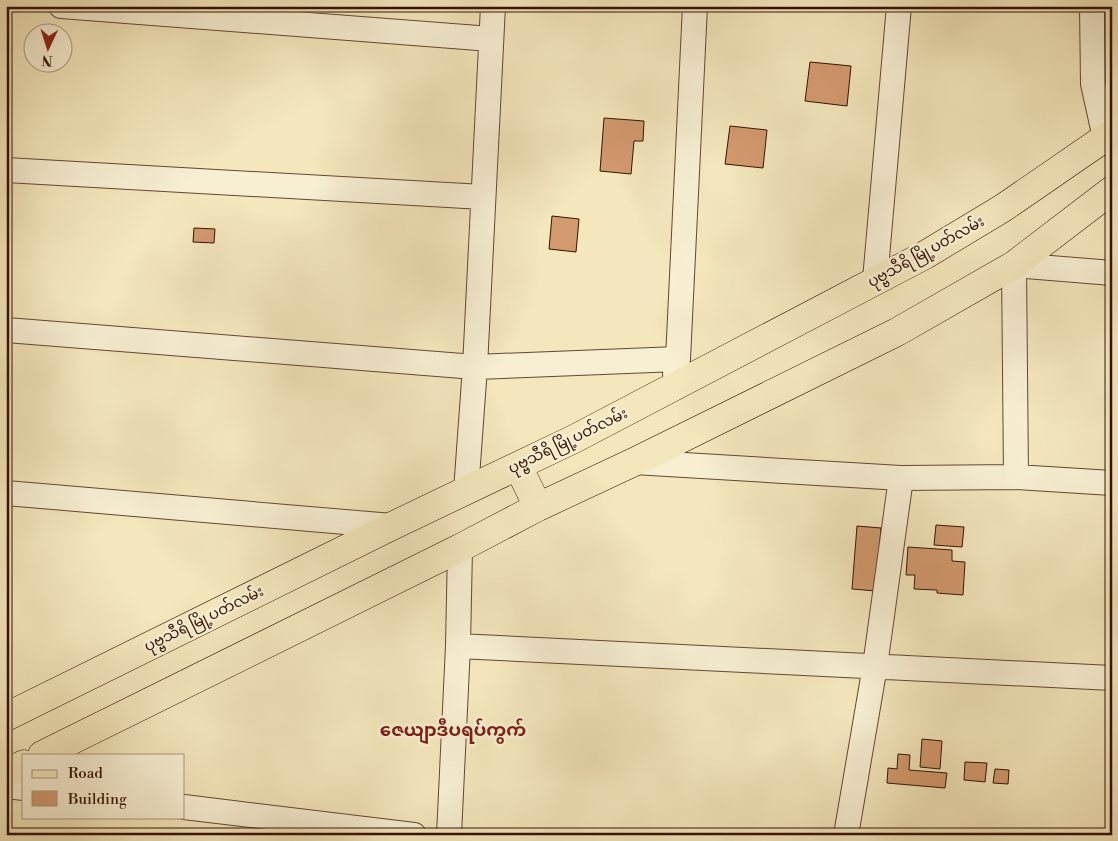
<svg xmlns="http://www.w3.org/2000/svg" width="1118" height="841" font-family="'Libre Bodoni','Noto Sans Myanmar',serif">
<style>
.building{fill:#d39a6e;stroke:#331205}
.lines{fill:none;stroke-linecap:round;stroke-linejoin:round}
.minor-casing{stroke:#634733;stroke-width:26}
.major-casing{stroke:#331205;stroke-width:29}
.minor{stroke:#f8efd3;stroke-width:24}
.major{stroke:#f4e7bc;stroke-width:28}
.labels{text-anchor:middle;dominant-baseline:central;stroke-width:5;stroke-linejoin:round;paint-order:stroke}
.street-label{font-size:15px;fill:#331205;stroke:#f8efd3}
.quarter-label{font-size:18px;font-weight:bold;fill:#7a1f14;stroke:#f8efd3}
</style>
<rect width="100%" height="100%" fill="#f4e7bc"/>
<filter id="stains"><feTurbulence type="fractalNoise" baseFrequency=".004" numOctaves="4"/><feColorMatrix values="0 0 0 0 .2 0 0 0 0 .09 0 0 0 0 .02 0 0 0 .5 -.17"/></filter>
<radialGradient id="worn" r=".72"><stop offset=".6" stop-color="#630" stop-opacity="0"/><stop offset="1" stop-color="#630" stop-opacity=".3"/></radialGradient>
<!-- building -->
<path class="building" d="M810 62 851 66 847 106 805 101Z
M604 118 644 121 643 141H634L631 174 600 171Z
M730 126 767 130 763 168 725 164Z
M552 216 579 219 576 252 549 249Z
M194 228 215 229 214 243 193 242Z
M936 525 964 527 962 547 934 545Z
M857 526 881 528 876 591 852 589Z
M908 547 952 550V561L965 562 963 595 937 593V590L914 589 915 575H906Z
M922 739 942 741 940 769 920 767Z
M898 754 910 755 909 770 947 773 945 788 887 783 888 768 897 769Z
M965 762 987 763 985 782 964 780Z
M995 769 1009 770 1008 784 993 783Z"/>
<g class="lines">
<!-- minor casing -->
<g class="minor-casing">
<path id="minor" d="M61 6 491 39
M1092 6 1093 84 1105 138 1112 145
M6 170 483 197
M875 280 899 6
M6 330 475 367 678 359
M675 374 678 359 695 6
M634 462 901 478 1016 477 1112 483
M1016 477 1014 265 1112 273
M466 491 475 367 493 6
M6 493 392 526
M458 646 1112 678
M6 786 24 788
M184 807 414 835
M449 835 458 646 460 548
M846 835 875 666 901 478"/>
</g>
<!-- major casing -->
<g class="major-casing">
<path id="major" d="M518 466 538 507
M6 717 392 526 574 439 925 255 1003 208 1112 133
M42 755 460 548 538 507 634 462 897 332 1014 265 1112 190
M6 773 24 764"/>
</g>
<!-- minor -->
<use href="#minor" class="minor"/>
<!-- major -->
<use href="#major" class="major"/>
</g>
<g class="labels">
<!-- street labels -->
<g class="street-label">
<text transform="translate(926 252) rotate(-29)">ပုဗ္ဗသီရိ မြို့ပတ်လမ်း</text>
<text transform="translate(568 441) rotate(-26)">ပုဗ္ဗသီရိ မြို့ပတ်လမ်း</text>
<text transform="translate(204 619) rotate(-26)">ပုဗ္ဗသီရိ မြို့ပတ်လမ်း</text>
</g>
<!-- quarter labels -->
<g class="quarter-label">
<text x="453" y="730">ဇေယျာဒီပရပ်ကွက်</text>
</g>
</g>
<!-- margin -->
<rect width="1118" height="841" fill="none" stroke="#f4e7bc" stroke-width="25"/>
<rect x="8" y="8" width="1103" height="826" fill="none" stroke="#331205" stroke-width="2.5"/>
<rect x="12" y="12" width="1093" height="816" fill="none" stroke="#331205"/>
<!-- legend -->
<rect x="22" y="754" width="162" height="65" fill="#f8efd3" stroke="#a99781"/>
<rect x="32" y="770" width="25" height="8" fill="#f4e7bc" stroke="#a99781"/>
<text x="68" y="778" font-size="15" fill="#331205">Road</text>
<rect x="32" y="791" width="25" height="15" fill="#d39a6e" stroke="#a99781"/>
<text x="68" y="804" font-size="15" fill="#331205">Building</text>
<!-- north arrow -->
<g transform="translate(48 48) rotate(184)"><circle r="24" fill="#f8efd3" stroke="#a99781"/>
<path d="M0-4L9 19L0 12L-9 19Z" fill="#8f2418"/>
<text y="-8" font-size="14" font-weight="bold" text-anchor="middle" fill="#331205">N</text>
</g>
<rect width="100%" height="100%" filter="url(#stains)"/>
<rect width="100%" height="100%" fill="url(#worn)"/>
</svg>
